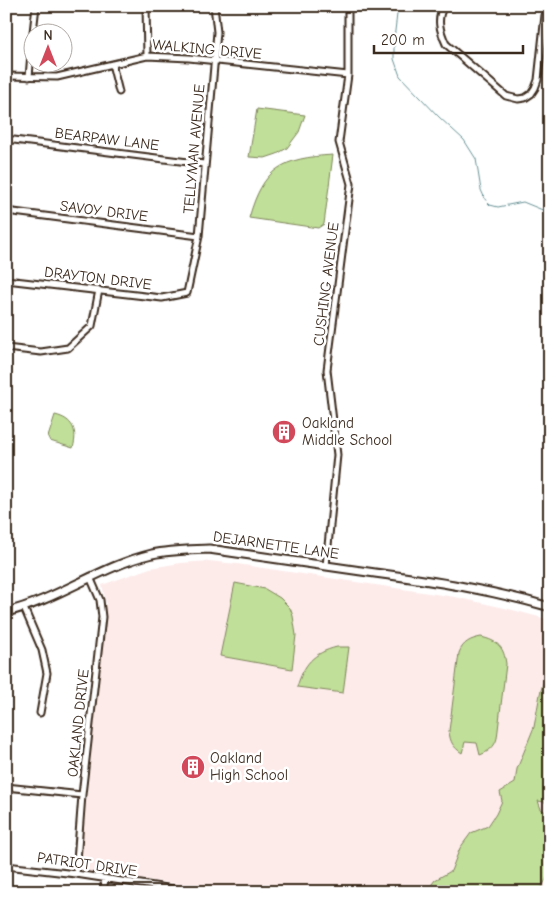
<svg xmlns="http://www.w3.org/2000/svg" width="556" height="898" font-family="'Comic Neue',sans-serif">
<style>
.built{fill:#fdebea}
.green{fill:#c0df98;stroke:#7e845b}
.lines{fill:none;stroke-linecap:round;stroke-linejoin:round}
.stream{stroke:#699295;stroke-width:1}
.street-casing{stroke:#3b2a1e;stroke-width:9}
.secondary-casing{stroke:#3b2a1e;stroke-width:11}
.street{stroke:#fff;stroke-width:5}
.secondary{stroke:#fff;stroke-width:7}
.labels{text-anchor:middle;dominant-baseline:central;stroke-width:5;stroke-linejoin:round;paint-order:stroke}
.street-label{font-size:15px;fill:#3b2a1e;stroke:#fff}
.poi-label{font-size:15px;fill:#3b2a1e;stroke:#fff;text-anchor:start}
</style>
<rect width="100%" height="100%" fill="#fff"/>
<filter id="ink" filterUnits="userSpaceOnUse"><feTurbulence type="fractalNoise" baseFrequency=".02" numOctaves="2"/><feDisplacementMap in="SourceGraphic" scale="10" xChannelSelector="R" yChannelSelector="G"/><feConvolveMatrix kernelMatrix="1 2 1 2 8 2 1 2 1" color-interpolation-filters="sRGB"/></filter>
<g filter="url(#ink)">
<!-- built -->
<path class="built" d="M209 561 237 564 455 597 509 609 550 620V892H236L86 872 82 869 80 864 106 602 102 585 150 568 181 563Z"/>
<!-- green -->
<path class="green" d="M257 109 305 115 299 132 287 148 277 154 265 158 249 157Z
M333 155 324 224 318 228 249 218C263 168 282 158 333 155Z
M55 415C73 419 78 431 73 448L50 441 48 437Z
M235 583 265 589 280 598 290 608 293 616 296 635 292 669 220 656Z
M481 637C498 641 504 647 506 664L497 738C495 747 488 752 480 755L477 743 465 742 462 753C453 747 450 742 449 731L459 653C463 642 471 639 481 637Z
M337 647H349L343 693 297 687C304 664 313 653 337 647Z
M550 663V803L538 801 541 809 550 815V872L542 887 535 892H426L435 880 451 871 460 848 471 833 488 826 496 814 502 801 500 792 515 783 517 769 534 727 540 694 548 666Z"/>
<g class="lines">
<!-- stream -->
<path class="stream" d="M398 6 394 39V59L400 76 439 117 464 140 476 159 481 190 486 201 490 205 498 207 523 202 550 213"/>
<!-- street casing -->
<g class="street-casing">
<path id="street" d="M146 6 147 56
M444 6C436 19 440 31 446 44L506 96 518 99 525 98 531 94 535 88 538 80 546 6
M33 32 36 6
M112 64 119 92
M6 76 57 77 147 56 189 58 348 75
M29 77 32 41
M6 139 204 164
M6 211 199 236
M6 280 162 298 187 293 199 236 217 32 214 6
M6 348 41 352 68 348 92 326 99 290
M326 566 337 455 327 370 351 184 339 142 348 75V6
M24 608 42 650 47 673 40 713
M6 787 82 795
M6 866 76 874 193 892
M76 874 82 795 102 617 100 600 90 577
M103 892 105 879"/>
</g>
<!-- secondary casing -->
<g class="secondary-casing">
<path id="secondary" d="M6 612C57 600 101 566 152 554 171 550 190 550 209 549 264 557 320 565 375 573 434 581 492 590 550 607"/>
</g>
<!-- street -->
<use href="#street" class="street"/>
<!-- secondary -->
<use href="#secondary" class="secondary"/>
</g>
</g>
<!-- icons -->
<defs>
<g id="building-disc" transform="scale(1.25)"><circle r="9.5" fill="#d1495b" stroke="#fff"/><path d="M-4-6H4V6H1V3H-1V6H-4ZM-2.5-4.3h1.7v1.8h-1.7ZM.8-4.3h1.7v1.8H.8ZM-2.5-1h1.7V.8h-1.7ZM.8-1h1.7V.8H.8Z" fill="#fff"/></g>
</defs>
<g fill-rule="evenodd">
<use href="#building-disc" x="284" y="432"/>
<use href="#building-disc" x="193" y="767"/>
</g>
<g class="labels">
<!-- street labels -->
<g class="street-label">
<text transform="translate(207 49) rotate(5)">WALKING DRIVE</text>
<text transform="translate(107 139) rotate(7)">BEARPAW LANE</text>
<text transform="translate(194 149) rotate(-85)">TELLYMAN AVENUE</text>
<text transform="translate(104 211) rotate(7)">SAVOY DRIVE</text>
<text transform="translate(98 278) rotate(7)">DRAYTON DRIVE</text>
<text transform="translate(326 284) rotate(-83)">CUSHING AVENUE</text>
<text transform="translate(276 545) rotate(8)">DEJARNETTE LANE</text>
<text transform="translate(78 723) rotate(-84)">OAKLAND DRIVE</text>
<text transform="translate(87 864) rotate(8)">PATRIOT DRIVE</text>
</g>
<!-- poi labels -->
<g class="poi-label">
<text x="302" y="423">Oakland<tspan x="302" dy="17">Middle School</tspan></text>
<text x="210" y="758">Oakland<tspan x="210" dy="17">High School</tspan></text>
</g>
</g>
<!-- margin -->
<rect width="556" height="898" fill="none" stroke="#fff" stroke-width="25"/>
<rect x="12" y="12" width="531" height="873" fill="none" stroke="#3b2a1e" stroke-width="2" filter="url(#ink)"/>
<!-- north arrow -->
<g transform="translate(48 48)"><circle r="24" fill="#ffffff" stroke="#b1aaa5"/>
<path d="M0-4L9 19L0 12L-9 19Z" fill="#d1495b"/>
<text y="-8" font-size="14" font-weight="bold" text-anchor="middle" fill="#3b2a1e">N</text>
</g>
<!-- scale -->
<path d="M374 45v8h149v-8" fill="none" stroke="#3b2a1e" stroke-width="2.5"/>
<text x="381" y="45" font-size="15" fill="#3b2a1e" stroke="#ffffff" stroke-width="4" paint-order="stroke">200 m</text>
</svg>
